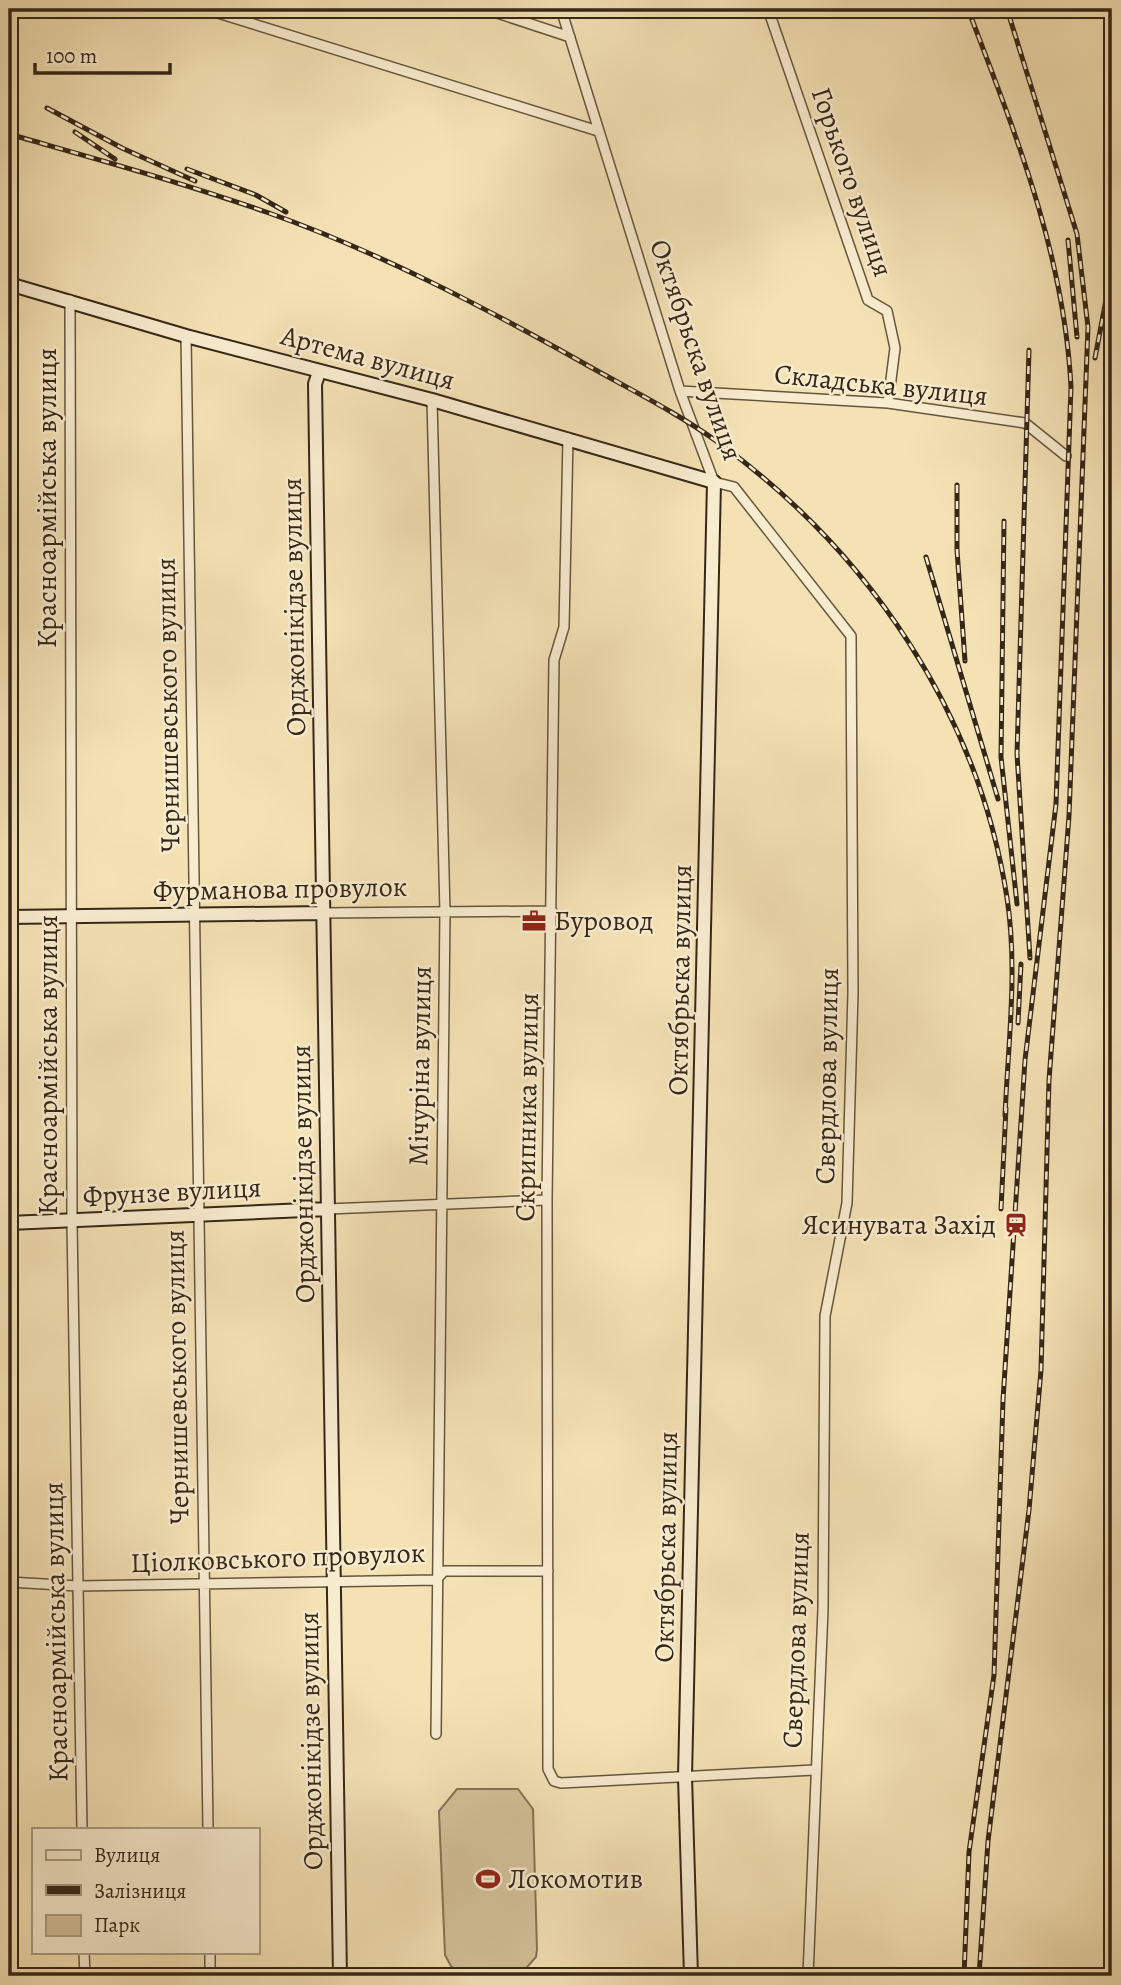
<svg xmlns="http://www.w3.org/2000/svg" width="1121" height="1985" font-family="Alegreya,serif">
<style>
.green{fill:#d4c29a;stroke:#847458;stroke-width:2}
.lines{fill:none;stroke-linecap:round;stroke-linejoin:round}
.street-casing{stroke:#65563e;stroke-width:12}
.secondary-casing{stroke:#352717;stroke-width:16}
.street{stroke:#f8eccf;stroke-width:9}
.secondary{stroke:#f8eccf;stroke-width:12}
.rail-casing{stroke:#352717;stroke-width:5}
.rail{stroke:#f8eccf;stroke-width:2.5;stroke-dasharray:8;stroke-linecap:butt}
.labels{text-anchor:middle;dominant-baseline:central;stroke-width:5;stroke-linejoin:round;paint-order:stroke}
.street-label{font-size:28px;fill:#352717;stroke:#f8eccf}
.poi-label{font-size:28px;fill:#352717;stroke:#f8eccf;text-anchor:start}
</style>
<rect width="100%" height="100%" fill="#f4e2b5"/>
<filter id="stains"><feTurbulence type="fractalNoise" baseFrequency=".00286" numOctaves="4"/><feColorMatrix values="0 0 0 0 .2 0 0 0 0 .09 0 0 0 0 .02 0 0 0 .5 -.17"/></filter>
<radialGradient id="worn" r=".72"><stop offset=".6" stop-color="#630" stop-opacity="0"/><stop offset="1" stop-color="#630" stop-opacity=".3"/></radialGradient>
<!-- green -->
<path class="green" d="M457 1789H518L533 1809 537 1950 536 1957 519 1976H463L451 1966 445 1955 439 1811Z"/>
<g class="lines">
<!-- street casing -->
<g class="street-casing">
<path id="street" d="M205 9 598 131
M485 9 570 37
M561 9 680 391 714 482 734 487 851 636 853 993 847 1203 825 1316 823 1609 808 1976
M768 9 868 300 887 311 895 348 888 403
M70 300 72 1222 82 1829
M186 336 208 1829
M680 391 888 403 1025 423 1066 456
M432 400 445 912 436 1734
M568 438 564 627 554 660 547 1200 548 1769 554 1781 561 1783 814 1770
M323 913 552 911
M328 1209 547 1200
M9 1582 78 1586 436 1580 444 1571H548
M84 1952 85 1976
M210 1952V1976"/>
</g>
<!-- secondary casing -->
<g class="secondary-casing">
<path id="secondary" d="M9 284 186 336 432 400 714 482 685 1777 691 1976
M319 372 315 384 340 1976
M9 917 323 913
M9 1223 328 1209"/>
</g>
<!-- street -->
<use href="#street" class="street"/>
<!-- secondary -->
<use href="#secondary" class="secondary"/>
<!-- rail casing -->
<g class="rail-casing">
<path id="rail" d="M47 108 122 148 195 181
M75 132 115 159
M9 134C96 159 184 183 269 213 376 251 480 305 578 360 625 387 675 411 719 443 868 551 979 714 1007 898 1018 969 1008 1044 1005 1116
M187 169 256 195 286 212
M1068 240 1077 337
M1029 350 1017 754 1030 958
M1095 358 1112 268
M957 485V550L965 661
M1004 521 1001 757 1017 904
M926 557 998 799
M1018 1023 1021 964
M1001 1209 1006 1108
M964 1976 969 1852 994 1675 1003 1400 1025 1060 1056 804 1071 387C1064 252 1015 133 968 9
M979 1976 988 1841 1029 1510 1041 1370 1049 1080 1069 816 1088 327 1077 234 1007 9"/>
</g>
<!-- rail -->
<use href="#rail" class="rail"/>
</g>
<!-- icons -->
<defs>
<g id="office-bare" transform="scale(1.89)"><path d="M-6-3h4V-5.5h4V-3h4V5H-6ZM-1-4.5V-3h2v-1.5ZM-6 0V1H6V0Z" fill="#8f2418" stroke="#f8eccf" stroke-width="2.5" paint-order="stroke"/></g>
<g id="station-bare" transform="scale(1.89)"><path d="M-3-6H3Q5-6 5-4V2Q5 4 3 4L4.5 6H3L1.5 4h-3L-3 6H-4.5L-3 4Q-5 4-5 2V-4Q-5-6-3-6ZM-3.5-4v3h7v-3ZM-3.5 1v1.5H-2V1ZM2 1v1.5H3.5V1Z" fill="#8f2418" stroke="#f8eccf" stroke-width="2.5" paint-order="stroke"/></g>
<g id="stadium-bare" transform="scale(1.89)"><path d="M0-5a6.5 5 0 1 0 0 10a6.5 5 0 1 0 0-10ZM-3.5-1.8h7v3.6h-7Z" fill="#8f2418" stroke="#f8eccf" stroke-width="2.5" paint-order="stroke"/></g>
</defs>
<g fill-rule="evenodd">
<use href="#office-bare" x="534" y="921"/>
<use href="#station-bare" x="1016" y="1225"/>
<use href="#stadium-bare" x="488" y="1879"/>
</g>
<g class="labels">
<!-- street labels -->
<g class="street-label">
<text transform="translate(852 182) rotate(71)">Горького вулиця</text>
<text transform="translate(696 350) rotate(71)">Октябрьска вулиця</text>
<text transform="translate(368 358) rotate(15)">Артема вулиця</text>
<text transform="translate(881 385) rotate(6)">Складська вулиця</text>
<text transform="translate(47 498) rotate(-90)">Красноармійська вулиця</text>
<text transform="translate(294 607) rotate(-91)">Орджонікідзе вулиця</text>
<text transform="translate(168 705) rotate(-91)">Чернишевського вулиця</text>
<text transform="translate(280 889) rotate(-1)">Фурманова провулок</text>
<text transform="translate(680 980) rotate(-89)">Октябрьска вулиця</text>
<text transform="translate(48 1065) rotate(-90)">Красноармійська вулиця</text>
<text transform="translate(420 1066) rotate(-89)">Мічуріна вулиця</text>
<text transform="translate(827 1076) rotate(-89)">Свердлова вулиця</text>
<text transform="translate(527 1107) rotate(-89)">Скрипника вулиця</text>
<text transform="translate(303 1174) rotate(-91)">Орджонікідзе вулиця</text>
<text transform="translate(172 1192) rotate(-3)">Фрунзе вулиця</text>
<text transform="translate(177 1377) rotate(-91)">Чернишевського вулиця</text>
<text transform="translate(666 1547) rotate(-89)">Октябрьска вулиця</text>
<text transform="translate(278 1558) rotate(-2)">Ціолковського провулок</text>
<text transform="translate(56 1632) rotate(-91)">Красноармійська вулиця</text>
<text transform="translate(796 1640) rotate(-88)">Свердлова вулиця</text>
<text transform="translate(311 1741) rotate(-91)">Орджонікідзе вулиця</text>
</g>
<!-- poi labels -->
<g class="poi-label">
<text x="554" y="921">Буровод</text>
<text x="996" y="1225" text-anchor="end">Ясинувата Захід</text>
<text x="508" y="1879">Локомотив</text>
</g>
</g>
<!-- margin -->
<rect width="1121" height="1985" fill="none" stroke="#f4e2b5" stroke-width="35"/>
<rect x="10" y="10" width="1100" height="1964" fill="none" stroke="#352717" stroke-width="3.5"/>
<rect x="18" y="18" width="1086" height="1950" fill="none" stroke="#352717" stroke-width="2"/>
<!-- legend -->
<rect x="32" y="1828" width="228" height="126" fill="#f8eccf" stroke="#aa9d85" stroke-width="2"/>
<rect x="46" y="1850" width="35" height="10" fill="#f8eccf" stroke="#aa9d85" stroke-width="2"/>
<text x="94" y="1862" font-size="21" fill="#352717">Вулиця</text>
<rect x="46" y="1885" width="35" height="10" fill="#352717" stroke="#aa9d85" stroke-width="2"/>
<text x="94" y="1898" font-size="21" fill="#352717">Залізниця</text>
<rect x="46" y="1915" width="35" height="21" fill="#d4c29a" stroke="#aa9d85" stroke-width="2"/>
<text x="94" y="1932" font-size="21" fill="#352717">Парк</text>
<!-- scale -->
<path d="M35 63v10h135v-10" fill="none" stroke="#352717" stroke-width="3.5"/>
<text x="46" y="63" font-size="21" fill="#352717" stroke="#f8eccf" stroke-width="5" paint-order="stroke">100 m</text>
<rect width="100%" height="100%" filter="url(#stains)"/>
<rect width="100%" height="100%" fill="url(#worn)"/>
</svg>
